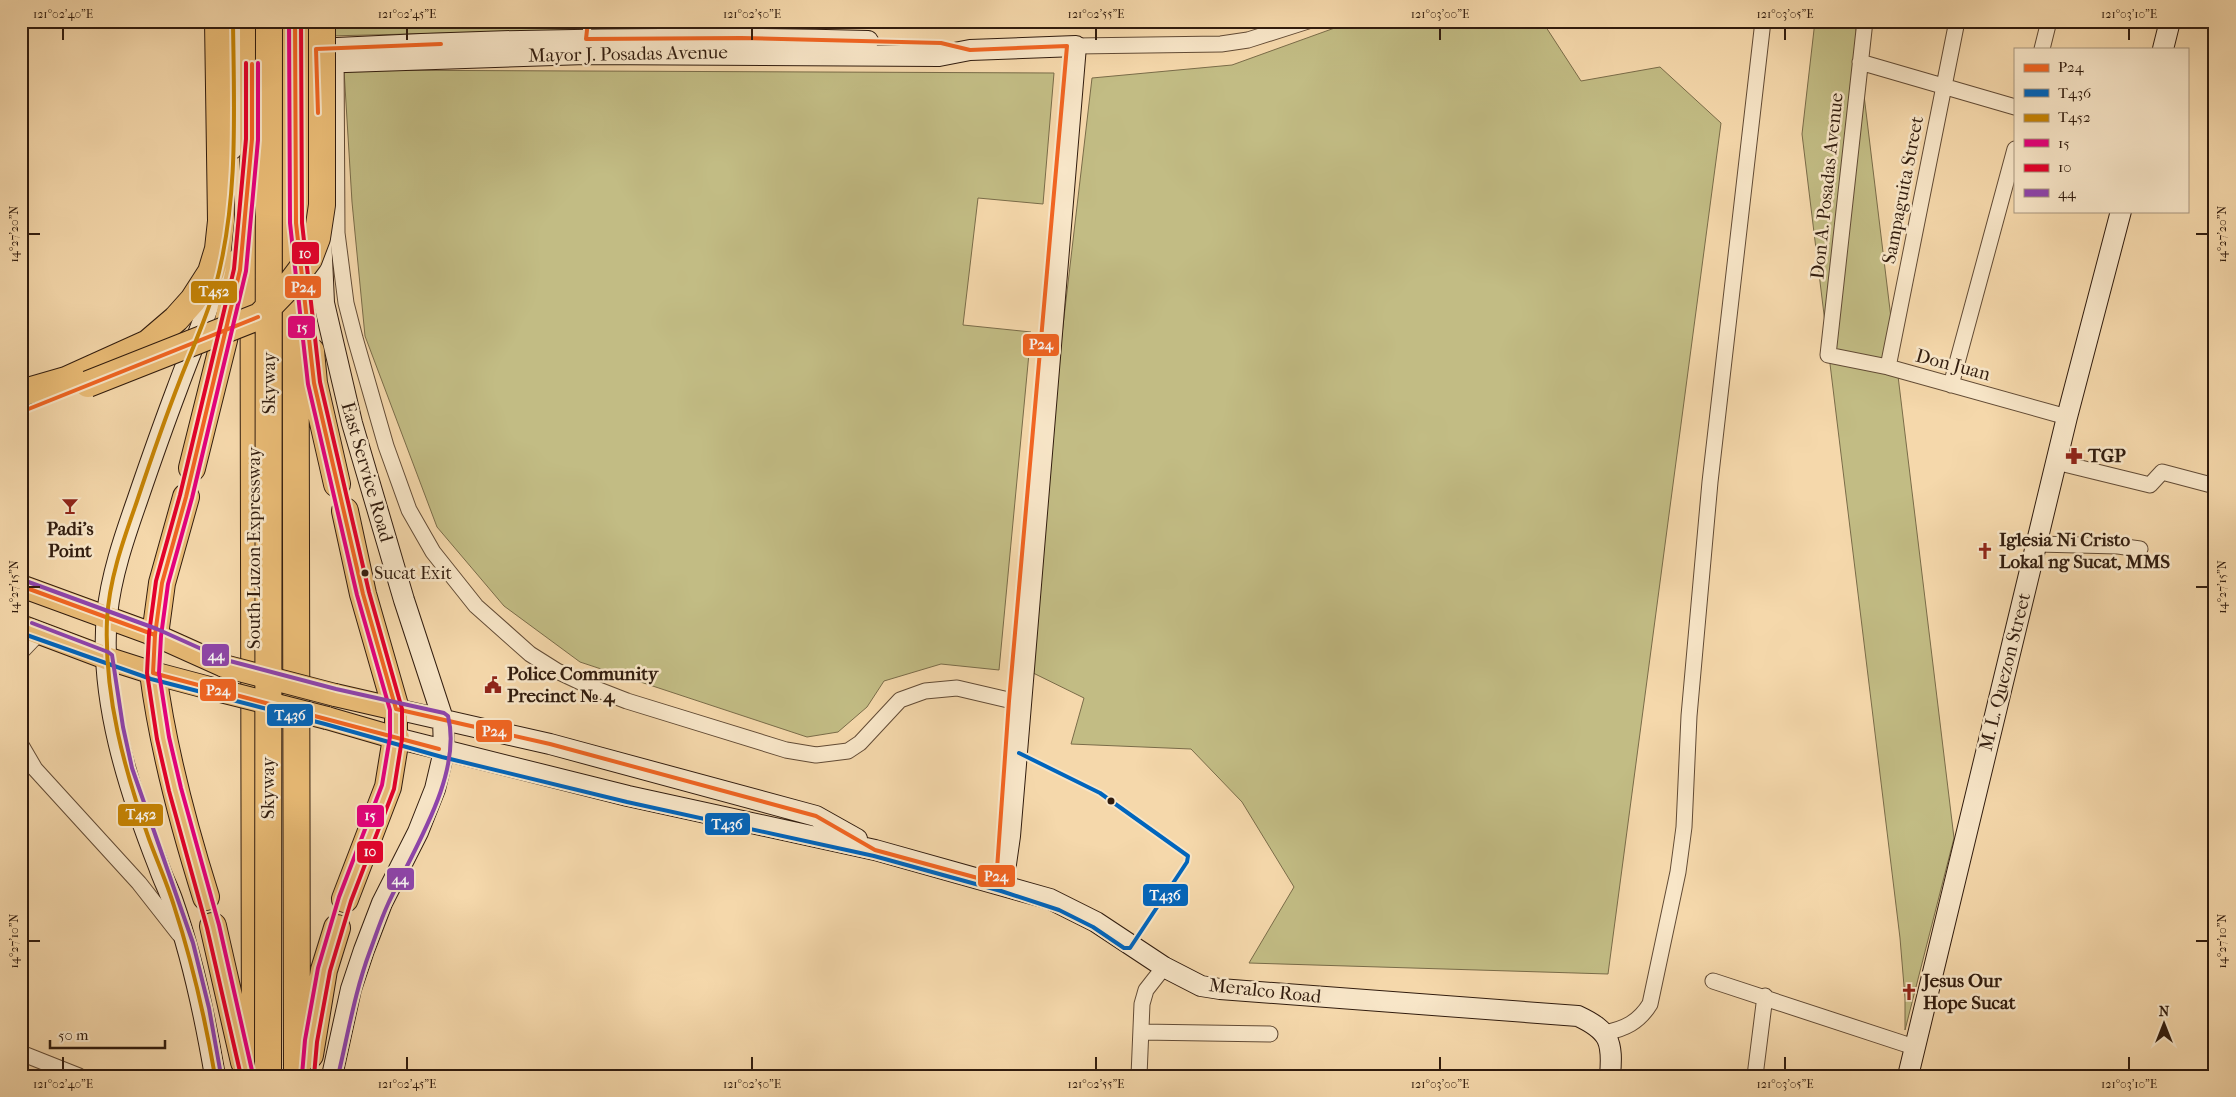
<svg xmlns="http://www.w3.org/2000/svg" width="2236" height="1097" font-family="'IM FELL French Canon',serif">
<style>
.green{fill:#c2bc84;stroke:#7a6c49}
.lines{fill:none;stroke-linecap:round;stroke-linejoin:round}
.street-casing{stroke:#624b35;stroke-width:17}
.secondary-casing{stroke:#311c0e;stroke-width:22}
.primary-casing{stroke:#311c0e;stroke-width:24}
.highway-casing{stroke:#311c0e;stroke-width:28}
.street{stroke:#f8e6c8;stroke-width:15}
.secondary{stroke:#f8e6c8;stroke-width:20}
.primary{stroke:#eabc76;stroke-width:22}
.highway{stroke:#eabc76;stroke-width:26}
.primary-bridge-casing{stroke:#311c0e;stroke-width:24;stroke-linecap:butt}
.highway-bridge-casing{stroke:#311c0e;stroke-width:28;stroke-linecap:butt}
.primary-bridge{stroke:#eabc76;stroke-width:22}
.highway-bridge{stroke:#eabc76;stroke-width:26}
.bus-1-casing{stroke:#f8e6c8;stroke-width:8}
.bus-2-casing{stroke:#f8e6c8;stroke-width:8}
.bus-3-casing{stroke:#f8e6c8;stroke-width:8}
.bus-4-casing{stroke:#f8e6c8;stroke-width:8}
.bus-5-casing{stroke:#f8e6c8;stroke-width:8}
.bus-6-casing{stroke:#f8e6c8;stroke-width:8}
.bus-1{stroke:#f26522;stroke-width:4}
.bus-2{stroke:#0065bd;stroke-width:4}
.bus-3{stroke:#c68404;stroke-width:4}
.bus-4{stroke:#e5007d;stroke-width:4}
.bus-5{stroke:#e4002b;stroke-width:4}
.bus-6{stroke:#8e44ad;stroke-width:4}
.ticks{fill:none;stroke:#311c0e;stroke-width:2}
.bus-dot{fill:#311c0e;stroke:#f8e6c8;stroke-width:2}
.labels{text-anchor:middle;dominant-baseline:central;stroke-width:5;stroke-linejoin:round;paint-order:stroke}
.bus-label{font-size:18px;fill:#311c0e;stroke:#f8e6c8;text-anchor:start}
.street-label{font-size:19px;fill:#311c0e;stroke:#f8e6c8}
.poi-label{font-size:19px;font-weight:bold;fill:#311c0e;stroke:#f8e6c8;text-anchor:start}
.line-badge{stroke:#f8e6c8;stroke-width:2}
.badge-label{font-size:14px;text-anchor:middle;font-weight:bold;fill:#fff}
.neatline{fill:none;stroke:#311c0e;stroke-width:2}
.ticks-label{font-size:12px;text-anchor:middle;fill:#311c0e}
</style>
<rect width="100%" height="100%" fill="#f5d8ab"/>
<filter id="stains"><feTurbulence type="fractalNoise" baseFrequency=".004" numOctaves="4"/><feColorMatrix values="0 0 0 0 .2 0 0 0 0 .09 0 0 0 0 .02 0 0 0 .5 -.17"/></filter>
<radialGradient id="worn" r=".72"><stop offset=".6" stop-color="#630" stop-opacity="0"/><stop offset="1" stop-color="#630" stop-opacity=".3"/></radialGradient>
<!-- green -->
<path class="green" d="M328 21H573L571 30 328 36Z
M1354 21H1542L1581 81 1660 67 1721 123 1608 974 1249 963 1294 887 1242 802 1191 749 1071 744 1084 698 1023 668 1092 78 1232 65Z
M1815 21H1855L1954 838 1905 1030V998L1900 938 1802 134Z
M344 70 1054 73 1043 204 978 198 963 325 1031 332 999 670 941 664 884 681 867 707 838 732 807 737 580 662 504 606 437 527 365 336 352 202Z"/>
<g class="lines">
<!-- street casing -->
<g class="street-casing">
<path id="street" d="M1865 21 1828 355 1888 367 2067 417
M1076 46 1221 44 1248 40 1308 21
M741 49 742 21
M2042 49 2049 21
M336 52 337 233 346 303 355 338 386 446 409 510 433 552 476 606 530 654 557 671 591 687 627 701 786 750 816 755 848 751 860 743 900 700 925 691 957 688 1021 703
M1860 62 2015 107
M1888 367 1957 21
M1951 385 2015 149
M2056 462 2150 485 2162 472 2215 486
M2037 544 2118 546 2140 549
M21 652 40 632
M21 745 35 769 139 883 179 934
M1713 981 1914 1047
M1141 1032 1270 1034
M1604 1033C1625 1029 1639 1022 1650 1004L1678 872 1684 827 1689 716 1710 482 1763 21
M21 1053 79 1076
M1139 1076 1142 1004 1146 990 1164 967
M1755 1076 1765 996"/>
</g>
<!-- secondary casing -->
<g class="secondary-casing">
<path id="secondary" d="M316 49C500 39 684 36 868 41
M2163 49 2170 21
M316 63 586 54 939 56 970 50 1076 46 1010 836 1003 885
M232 149 233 21
M321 235 324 303 352 423 404 600 443 719 444 751 435 789 418 832 382 903 364 950 351 989 332 1076
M396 709 550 744 816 816 857 839
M396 738 628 796 875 850 1050 899 1096 922 1164 967 1201 986 1220 989 1578 1016C1610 1031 1613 1042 1610 1076
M215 1076C205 1017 193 959 173 902 169 890 163 879 159 867 129 791 99 698 107 615 111 576 124 538 137 501 150 463 163 426 177 389 192 348 210 307 222 265
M1908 1076 2067 417 2121 211"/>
</g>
<!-- primary casing -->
<g class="primary-casing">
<path id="primary" d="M21 586 155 635 224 666
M21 626 106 658 153 673 217 690
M327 718 396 738V709L335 695"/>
</g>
<!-- highway casing -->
<g class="highway-casing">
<path id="highway" d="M253 21 255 1076
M295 21 297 1076
M311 351 314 383 337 484
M21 393 66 380 148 343 176 319 193 300 211 272 218 249 221 221 218 21
M192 468 224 340 241 260
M345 511 363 594 396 709
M155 635 162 583 186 497
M153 673C163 750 183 824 206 897
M345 899 388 787 396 738
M213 926 244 1062
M310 1055 324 970 337 928"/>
</g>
<!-- street -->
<use href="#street" class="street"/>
<!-- secondary -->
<use href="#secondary" class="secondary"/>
<!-- primary -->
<use href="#primary" class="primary"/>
<!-- highway -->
<use href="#highway" class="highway"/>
<!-- primary-bridge casing -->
<g class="primary-bridge-casing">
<path id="primary-bridge" d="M224 666 335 695
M217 690 327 718"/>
</g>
<!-- highway-bridge casing -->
<g class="highway-bridge-casing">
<path id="highway-bridge" d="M88 384 260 316 288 287 309 259 317 238 322 205V21
M268 1076 269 21"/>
</g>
<!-- primary-bridge -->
<use href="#primary-bridge" class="primary-bridge"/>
<!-- highway-bridge -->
<use href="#highway-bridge" class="highway-bridge"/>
<!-- bus-1 casing -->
<g class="bus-1-casing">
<path id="bus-1" d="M295 21 296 223 314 383 363 594 396 709 550 744 816 816 875 850 996 883 1009 701 1067 46 970 50 941 43 741 38 586 39 588 21
M252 64V139L240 270 186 497 162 583 155 635 153 673 439 749
M318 113 316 49 441 44
M21 412 258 317
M21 586 155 635"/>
</g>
<!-- bus-2 casing -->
<g class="bus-2-casing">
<path id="bus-2" d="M21 633 151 679 325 724 442 757 627 802 874 856 1001 891 1059 910 1093 927 1124 948H1130L1187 862 1188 856 1100 793 1019 753"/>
</g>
<!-- bus-3 casing -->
<g class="bus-3-casing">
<path id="bus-3" d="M215 1076C205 1018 192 961 174 906 167 883 157 861 149 839 124 769 104 695 107 620 109 580 123 541 136 504 150 462 164 421 180 380 192 349 206 319 215 288 239 201 234 110 233 21"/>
</g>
<!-- bus-4 casing -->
<g class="bus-4-casing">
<path id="bus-4" d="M289 21 290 223 308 384 357 595 390 710V737L382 785 339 897 318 968 305 1040 302 1075
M253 1075 219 925 181 788 169 737 159 673 161 636 168 584 192 498 246 271 258 140V63"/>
</g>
<!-- bus-5 casing -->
<g class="bus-5-casing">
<path id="bus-5" d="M301 21 302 223 320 382 369 592 402 709V739L394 789 351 901 330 971 317 1042 314 1076
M241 1076 207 928 169 791 157 739 147 673 149 634 156 581 180 495 234 269 246 139V63"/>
</g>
<!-- bus-6 casing -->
<g class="bus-6-casing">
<path id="bus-6" d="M23 580 157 629 226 660 336 689 444 713 448 716C463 775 412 852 388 904 381 919 376 935 370 951 355 991 348 1034 338 1076
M32 623 108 652 112 655 123 727 132 768 193 943 209 1008 221 1075"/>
</g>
<!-- bus-1 -->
<use href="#bus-1" class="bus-1"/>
<!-- bus-2 -->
<use href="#bus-2" class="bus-2"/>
<!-- bus-3 -->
<use href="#bus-3" class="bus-3"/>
<!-- bus-4 -->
<use href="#bus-4" class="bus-4"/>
<!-- bus-5 -->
<use href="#bus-5" class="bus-5"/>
<!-- bus-6 -->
<use href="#bus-6" class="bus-6"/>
</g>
<!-- ticks -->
<path class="ticks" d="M63 28V40M407 28V40M752 28V40M1096 28V40M1440 28V40M1785 28V40M2129 28V40M28 234H40M2196 234H2208M28 587H40M2196 587H2208M28 941H40M2196 941H2208M63 1057V1070M407 1057V1070M752 1057V1070M1096 1057V1070M1440 1057V1070M1785 1057V1070M2129 1057V1070"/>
<!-- icons -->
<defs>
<g id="pharmacy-bare" transform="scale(1.35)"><path d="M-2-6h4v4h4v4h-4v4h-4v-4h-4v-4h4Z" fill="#8f2418" stroke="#f8e6c8" stroke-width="2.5" paint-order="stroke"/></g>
<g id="bar-bare" transform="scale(1.35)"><path d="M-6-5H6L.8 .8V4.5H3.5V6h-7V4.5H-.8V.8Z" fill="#8f2418" stroke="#f8e6c8" stroke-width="2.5" paint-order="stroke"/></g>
<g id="church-bare" transform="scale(1.35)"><path d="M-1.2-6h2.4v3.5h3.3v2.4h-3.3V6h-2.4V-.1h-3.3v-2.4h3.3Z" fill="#8f2418" stroke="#f8e6c8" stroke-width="2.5" paint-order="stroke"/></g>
<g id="civic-bare" transform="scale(1.35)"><path d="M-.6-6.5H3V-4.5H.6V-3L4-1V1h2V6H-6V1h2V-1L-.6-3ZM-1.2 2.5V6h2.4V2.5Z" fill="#8f2418" stroke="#f8e6c8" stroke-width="2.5" paint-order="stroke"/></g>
</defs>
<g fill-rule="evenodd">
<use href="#pharmacy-bare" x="2074" y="456"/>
<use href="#bar-bare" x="70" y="506"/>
<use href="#church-bare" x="1985" y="551"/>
<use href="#civic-bare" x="493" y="685"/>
<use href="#church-bare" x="1909" y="992"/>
</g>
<!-- markers -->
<g class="bus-dot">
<circle cx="365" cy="573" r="4.5"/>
<circle cx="1111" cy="801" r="4.5"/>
</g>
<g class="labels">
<!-- bus labels -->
<g class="bus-label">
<text x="374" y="573">Sucat Exit</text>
</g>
<!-- street labels -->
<g class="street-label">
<text transform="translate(628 54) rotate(-1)">Mayor J. Posadas Avenue</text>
<text transform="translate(1827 186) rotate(-84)">Don A. Posadas Avenue</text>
<text transform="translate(1903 190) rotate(-79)">Sampaguita Street</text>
<text transform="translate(1953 365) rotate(15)">Don Juan</text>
<text transform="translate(269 383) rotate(-90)">Skyway</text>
<text transform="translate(367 472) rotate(74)">East Service Road</text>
<text transform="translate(254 548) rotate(-90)">South Luzon Expressway</text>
<text transform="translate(2005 672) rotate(-76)">M. L. Quezon Street</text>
<text transform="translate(268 788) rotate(-90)">Skyway</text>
<text transform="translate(1265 991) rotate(6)">Meralco Road</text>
</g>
<!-- poi labels -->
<g class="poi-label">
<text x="2088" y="456">TGP</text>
<text x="70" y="529" text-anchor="middle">Padi's<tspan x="70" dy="22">Point</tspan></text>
<text x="1999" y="540">Iglesia Ni Cristo<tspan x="1999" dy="22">Lokal ng Sucat, MMS</tspan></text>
<text x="507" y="674">Police Community<tspan x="507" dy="22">Precinct № 4</tspan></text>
<text x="1923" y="981">Jesus Our<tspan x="1923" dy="22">Hope Sucat</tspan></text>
</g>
</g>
<g class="line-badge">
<rect x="291" y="241" width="29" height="24" rx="5" fill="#e4002b"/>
<rect x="284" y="275" width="38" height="24" rx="5" fill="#f26522"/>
<rect x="190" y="280" width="48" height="24" rx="5" fill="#c68404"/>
<rect x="287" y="315" width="29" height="24" rx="5" fill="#e5007d"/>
<rect x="1022" y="333" width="38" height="24" rx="5" fill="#f26522"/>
<rect x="201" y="643" width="29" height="24" rx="5" fill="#8e44ad"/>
<rect x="199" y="678" width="38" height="24" rx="5" fill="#f26522"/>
<rect x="266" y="703" width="48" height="24" rx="5" fill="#0065bd"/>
<rect x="475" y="719" width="38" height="24" rx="5" fill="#f26522"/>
<rect x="117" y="803" width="47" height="24" rx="5" fill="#c68404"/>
<rect x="356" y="804" width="29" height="24" rx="5" fill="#e5007d"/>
<rect x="704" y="812" width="47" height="24" rx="5" fill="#0065bd"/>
<rect x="356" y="840" width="28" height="24" rx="5" fill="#e4002b"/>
<rect x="977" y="864" width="39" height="24" rx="5" fill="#f26522"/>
<rect x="386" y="867" width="29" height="24" rx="5" fill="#8e44ad"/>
<rect x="1142" y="883" width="47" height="24" rx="5" fill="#0065bd"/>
</g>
<g class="badge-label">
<text x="305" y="258">10</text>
<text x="303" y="292">P24</text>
<text x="214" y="296">T452</text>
<text x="302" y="332">15</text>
<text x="1041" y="349">P24</text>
<text x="216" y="660">44</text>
<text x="218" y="695">P24</text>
<text x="290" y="720">T436</text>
<text x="494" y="736">P24</text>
<text x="141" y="819">T452</text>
<text x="370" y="820">15</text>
<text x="727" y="829">T436</text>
<text x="370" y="856">10</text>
<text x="996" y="881">P24</text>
<text x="400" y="884">44</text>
<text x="1165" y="900">T436</text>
</g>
<!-- margin -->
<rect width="2236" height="1097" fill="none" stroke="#f5d8ab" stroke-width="55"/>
<!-- legend -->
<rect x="2014" y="48" width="175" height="165" fill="#f8e6c8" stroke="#a8957e"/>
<rect x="2024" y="64" width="25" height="8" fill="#f26522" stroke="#a8957e"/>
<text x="2058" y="72" font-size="15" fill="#311c0e">P24</text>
<rect x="2024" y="89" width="25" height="8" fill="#0065bd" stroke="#a8957e"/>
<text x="2058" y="98" font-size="15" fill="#311c0e">T436</text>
<rect x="2024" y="114" width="25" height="8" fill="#c68404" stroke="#a8957e"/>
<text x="2058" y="122" font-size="15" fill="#311c0e">T452</text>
<rect x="2024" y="139" width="25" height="8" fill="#e5007d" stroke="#a8957e"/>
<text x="2058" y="148" font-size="15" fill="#311c0e">15</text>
<rect x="2024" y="164" width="25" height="8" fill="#e4002b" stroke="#a8957e"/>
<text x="2058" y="172" font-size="15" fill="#311c0e">10</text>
<rect x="2024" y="189" width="25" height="8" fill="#8e44ad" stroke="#a8957e"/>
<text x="2058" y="198" font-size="15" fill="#311c0e">44</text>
<!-- north arrow -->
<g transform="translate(2164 1024)" stroke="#f8e6c8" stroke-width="4" paint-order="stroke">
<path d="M0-4L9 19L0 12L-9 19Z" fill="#311c0e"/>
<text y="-8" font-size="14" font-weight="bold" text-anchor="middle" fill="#311c0e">N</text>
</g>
<!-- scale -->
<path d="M50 1040v8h115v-8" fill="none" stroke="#311c0e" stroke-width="2.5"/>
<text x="58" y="1040" font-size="15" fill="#311c0e" stroke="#f8e6c8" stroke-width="4" paint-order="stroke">50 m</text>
<rect x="28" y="28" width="2180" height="1042" class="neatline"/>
<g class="ticks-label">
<text x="63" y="18">121°02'40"E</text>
<text x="407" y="18">121°02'45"E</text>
<text x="752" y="18">121°02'50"E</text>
<text x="1096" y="18">121°02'55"E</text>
<text x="1440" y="18">121°03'00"E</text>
<text x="1785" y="18">121°03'05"E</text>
<text x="2129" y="18">121°03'10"E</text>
<text transform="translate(14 234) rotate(-90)" y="4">14°27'20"N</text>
<text transform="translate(2222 234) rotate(-90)" y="4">14°27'20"N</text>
<text transform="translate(14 587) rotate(-90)" y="4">14°27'15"N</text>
<text transform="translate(2222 587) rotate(-90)" y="4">14°27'15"N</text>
<text transform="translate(14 941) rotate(-90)" y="4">14°27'10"N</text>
<text transform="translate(2222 941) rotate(-90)" y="4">14°27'10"N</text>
<text x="63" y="1088">121°02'40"E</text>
<text x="407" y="1088">121°02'45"E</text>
<text x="752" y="1088">121°02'50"E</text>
<text x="1096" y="1088">121°02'55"E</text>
<text x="1440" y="1088">121°03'00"E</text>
<text x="1785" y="1088">121°03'05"E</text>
<text x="2129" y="1088">121°03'10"E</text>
</g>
<rect width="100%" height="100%" filter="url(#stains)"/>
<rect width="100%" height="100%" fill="url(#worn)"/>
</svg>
